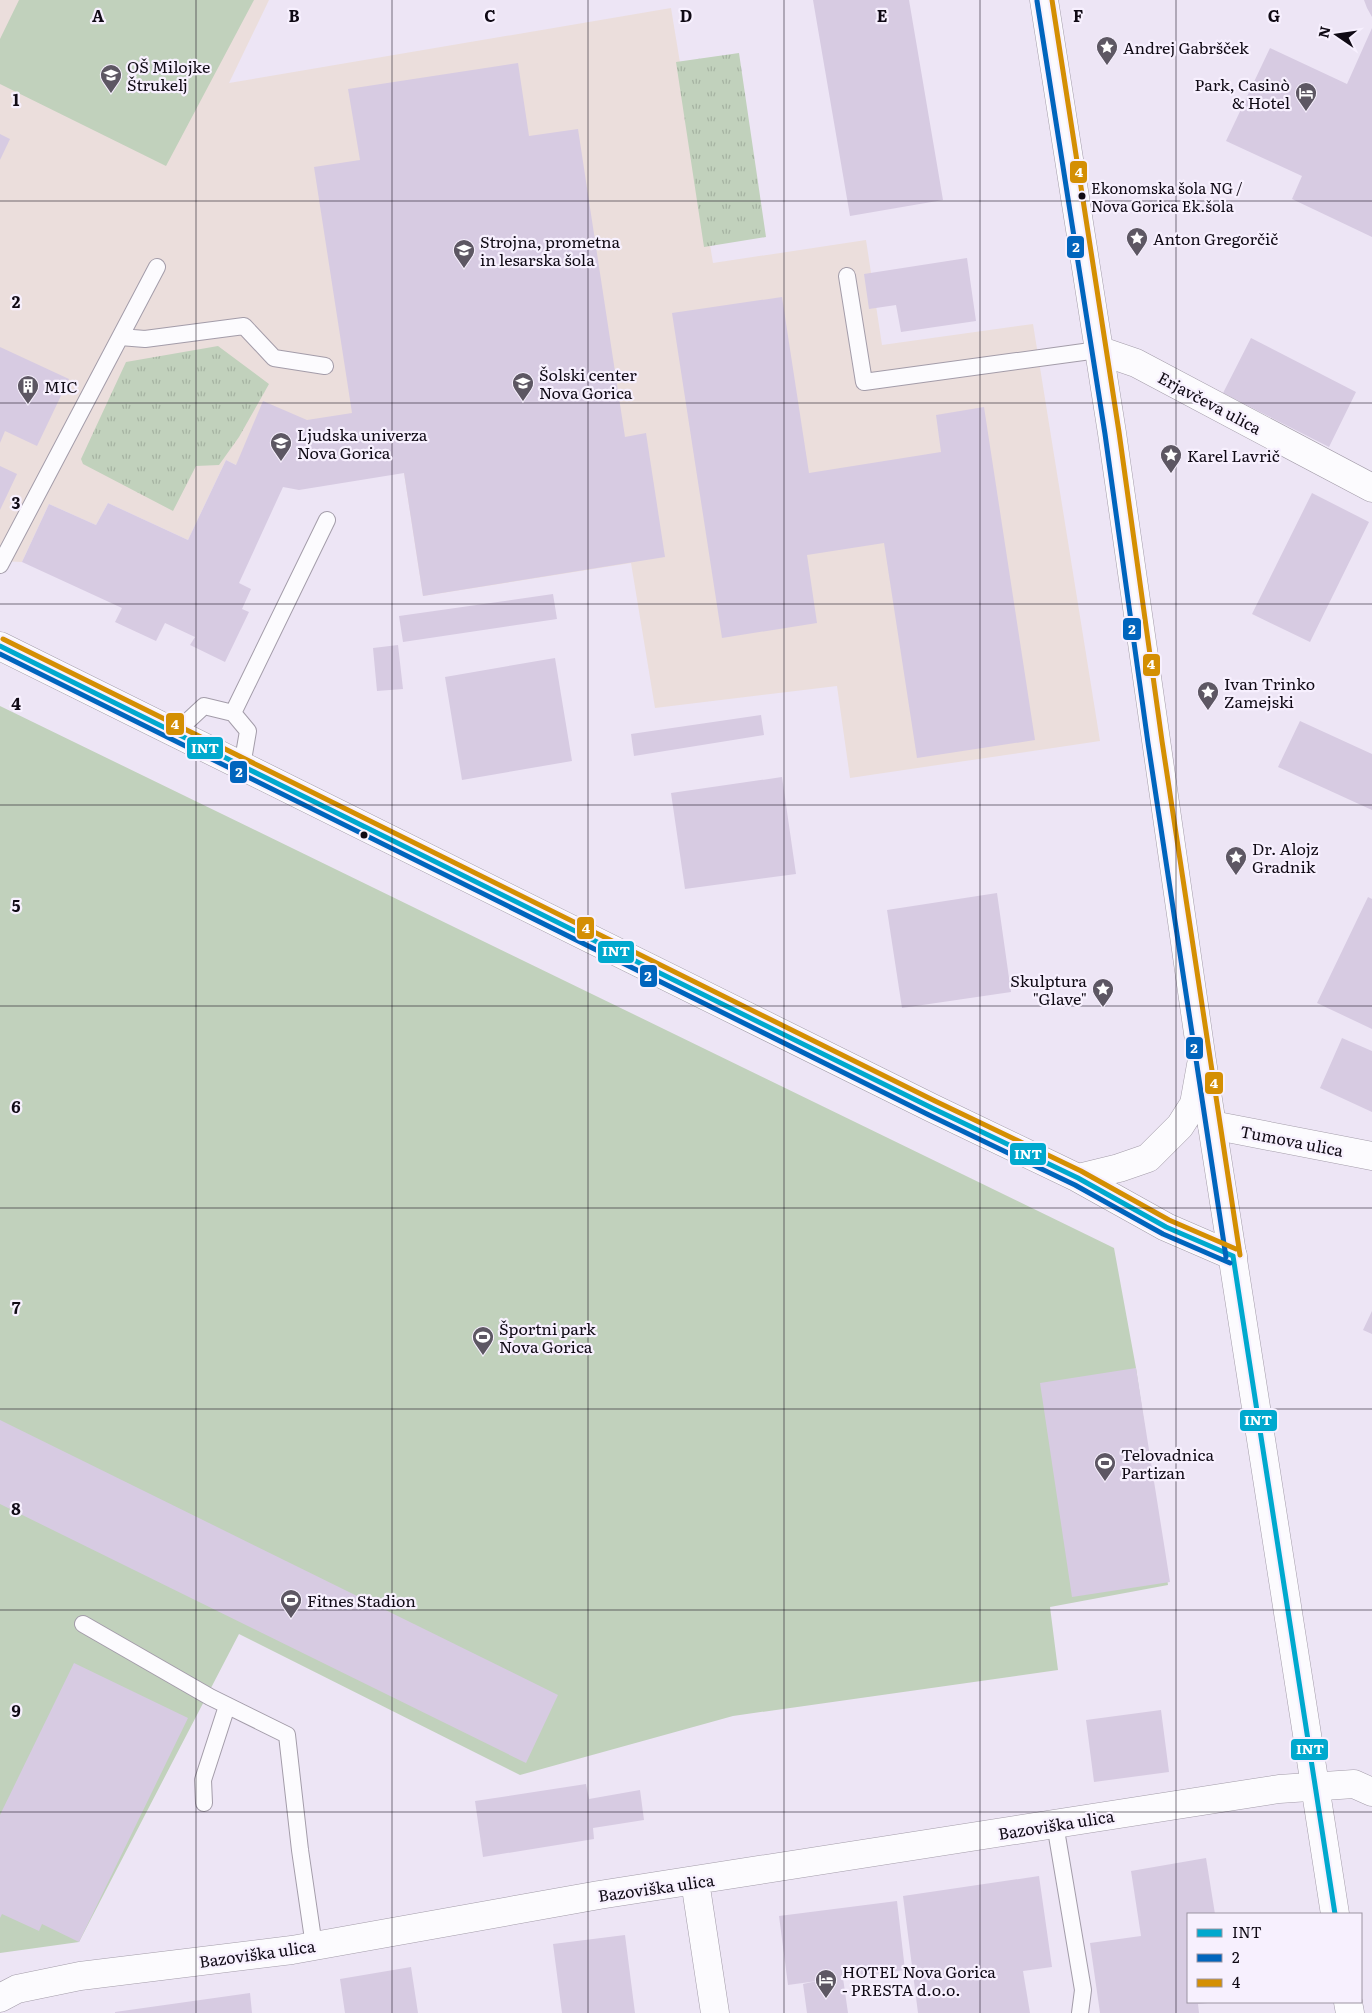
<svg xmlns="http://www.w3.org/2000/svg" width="1372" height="2013" font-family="Literata,serif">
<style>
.education{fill:#ebdedc}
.grass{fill:url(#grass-tufts)}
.pitch{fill:#c1d1bc}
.building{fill:#d7cbe2}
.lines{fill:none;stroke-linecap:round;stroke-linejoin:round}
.lane-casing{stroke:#a39ca9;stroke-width:18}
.street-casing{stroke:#a39ca9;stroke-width:29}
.secondary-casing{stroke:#a39ca9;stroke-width:29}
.lane{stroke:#fcfbfe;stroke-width:16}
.street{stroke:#fcfbfe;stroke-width:28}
.secondary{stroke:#fcfbfe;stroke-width:28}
.bus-1-casing{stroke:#f7f0fe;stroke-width:9}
.bus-2-casing{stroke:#f7f0fe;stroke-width:9}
.bus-3-casing{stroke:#f7f0fe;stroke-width:9}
.bus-1{stroke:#00a9ce;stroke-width:5}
.bus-2{stroke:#0065bd;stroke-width:5}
.bus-3{stroke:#d48f03;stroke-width:5}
.grid{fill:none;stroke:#100a15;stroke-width:1;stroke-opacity:0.55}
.bus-dot{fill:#100a15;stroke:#f7f0fe;stroke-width:2}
.labels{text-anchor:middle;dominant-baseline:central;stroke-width:4.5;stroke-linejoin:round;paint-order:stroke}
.bus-label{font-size:15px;fill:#100a15;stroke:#f7f0fe;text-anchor:start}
.poi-label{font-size:16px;fill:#100a15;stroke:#f7f0fe;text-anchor:start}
.street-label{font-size:16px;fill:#100a15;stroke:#f7f0fe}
.grid-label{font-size:16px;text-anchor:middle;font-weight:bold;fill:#100a15;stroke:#f7f0fe;stroke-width:4.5;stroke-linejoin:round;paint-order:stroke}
.line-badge{stroke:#f7f0fe;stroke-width:2}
.badge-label{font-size:14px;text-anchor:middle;font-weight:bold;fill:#fff}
</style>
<defs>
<pattern id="grass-tufts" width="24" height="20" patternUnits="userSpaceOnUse" patternTransform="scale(1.25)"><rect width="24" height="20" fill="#c1d1bc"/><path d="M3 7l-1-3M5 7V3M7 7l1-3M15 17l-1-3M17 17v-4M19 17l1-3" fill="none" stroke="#a5b2a1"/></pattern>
</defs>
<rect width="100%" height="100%" fill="#ede5f5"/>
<!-- education -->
<path class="education" d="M0 0H269L229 83 671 8 713 263 866 240 882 345 1033 324 1100 741 850 778 837 686 655 708 631 563 423 596 404 473 236 465 226 460 188 540 108 503 96 525 49 504 22 562 0 561Z"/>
<!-- grass -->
<path class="grass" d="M739 53 766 237 704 247 676 62Z
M218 346 269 384 239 437 219 465 196 466 173 511 83 464 81 459 126 362Z"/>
<!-- pitch -->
<path class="pitch" d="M19 0H254L166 166 0 84V39Z
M0 706 1114 1248 1136 1368 1168 1585 1050 1607 1058 1670 733 1716 520 1775 239 1634 79 1942 0 1953Z"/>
<!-- building -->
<path class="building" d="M813 0H909L943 200 850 216Z
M1364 0H1372V17L1367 8Z
M1372 28V237L1292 199 1302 176 1226 141 1270 48 1347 84Z
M518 63 529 136 578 129 625 437 646 433 665 557 423 596 404 473 299 490 283 487 239 583 251 589 242 609 249 612 225 662 190 645 195 637 165 623 156 641 115 622 122 608 22 562 49 504 96 525 108 503 188 540 226 460 236 465 263 401 307 420 352 413 314 167 360 160 348 89Z
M0 134 10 139 0 160Z
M967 258 976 321 901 332 896 305 869 309 864 274Z
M782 297 809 473 941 452 936 415 984 407 1035 740 917 758 884 543 807 555 817 623 722 638 672 313Z
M1251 338 1356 392 1329 447 1223 393Z
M0 347 69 379 37 446 5 431 0 443Z
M0 466 17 474 0 510Z
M1312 493 1369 522 1310 642 1252 614Z
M553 594 557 619 403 642 399 616Z
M398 645 403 689 377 691 373 648Z
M555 658 572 761 462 780 445 677Z
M761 715 764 735 634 756 631 734Z
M1300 721 1372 754V810L1278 767Z
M782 777 796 874 685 889 671 793Z
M997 893 1011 992 902 1008 887 910Z
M1368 897 1372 899V1029L1317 1003Z
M1342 1038 1372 1051V1112L1320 1088Z
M1372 1311V1334L1363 1330Z
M1136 1368 1170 1582 1072 1597 1040 1383Z
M0 1420 558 1695 526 1763 0 1504Z
M74 1663 188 1718 79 1942 42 1924 39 1931 2 1914 0 1918V1815Z
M1161 1710 1169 1772 1094 1782 1086 1720Z
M586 1784 589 1799 640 1790 644 1820 593 1828 594 1839 483 1857 475 1801Z
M1206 1858 1215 1914H1188V2002L1208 2003 1198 2004 1199 2013H1100L1090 1943 1141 1936 1131 1871Z
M1039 1876 1052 1967 1023 1971 1030 2013H918L903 1896Z
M897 1901 905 1970 843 1978 848 2013H807L803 1984 817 1981 788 1985 779 1916Z
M625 1935 635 2013H562L553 1944Z
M411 1967 418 2013H345L340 1979Z
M250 1993 252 2013H115V2012Z"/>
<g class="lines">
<!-- lane casing -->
<g class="lane-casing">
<path id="lane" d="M847 276 864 382 1098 350
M120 337 145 339 244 326 274 358 325 366
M0 565 157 267
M233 713 327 520
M175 733 204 706 233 713 248 731 242 766
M83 1624 210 1697 287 1735 300 1850 314 1946
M204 1803 203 1780 227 1706
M1055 1824 1083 1990 1080 2013"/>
</g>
<!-- street casing -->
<g class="street-casing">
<path id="street" d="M1098 350 1136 363 1372 488
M0 646 932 1108 1078 1178 1166 1227 1233 1256
M1212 1125 1372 1156
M1078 1178 1119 1168 1148 1158 1180 1126 1194 1104 1201 1065
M695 1881 715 2013
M0 1998 17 1989 80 1976 292 1950 599 1895 1279 1789 1354 1784 1372 1792"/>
</g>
<!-- secondary casing -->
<g class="secondary-casing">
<path id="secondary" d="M1044 0 1112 433 1202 1061 1335 1914
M1348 2002 1350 2013"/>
</g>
<!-- lane -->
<use href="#lane" class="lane"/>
<!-- street -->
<use href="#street" class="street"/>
<!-- secondary -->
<use href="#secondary" class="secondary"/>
<!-- bus-1 casing -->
<g class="bus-1-casing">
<path id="bus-1" d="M0 646 932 1108 1078 1178 1166 1227 1233 1256
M1233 1256 1335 1914"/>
</g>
<!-- bus-2 casing -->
<g class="bus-2-casing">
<path id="bus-2" d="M1037 1 1105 434 1148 743 1226 1257
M0 654 929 1115 1075 1185 1163 1234 1230 1263"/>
</g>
<!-- bus-3 casing -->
<g class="bus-3-casing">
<path id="bus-3" d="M1052 0 1119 432 1162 741 1240 1255
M3 639 935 1101 1081 1171 1169 1220 1236 1249"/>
</g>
<!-- bus-1 -->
<use href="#bus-1" class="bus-1"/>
<!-- bus-2 -->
<use href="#bus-2" class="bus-2"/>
<!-- bus-3 -->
<use href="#bus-3" class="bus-3"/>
</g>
<!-- grid -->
<path class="grid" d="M196 0V2013M392 0V2013M588 0V2013M784 0V2013M980 0V2013M1176 0V2013M0 201H1372M0 403H1372M0 604H1372M0 805H1372M0 1006H1372M0 1208H1372M0 1409H1372M0 1610H1372M0 1812H1372"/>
<!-- icons -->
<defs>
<g id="sight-pin" transform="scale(1.125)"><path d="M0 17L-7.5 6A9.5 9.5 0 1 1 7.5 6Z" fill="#5d5763" stroke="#f7f0fe"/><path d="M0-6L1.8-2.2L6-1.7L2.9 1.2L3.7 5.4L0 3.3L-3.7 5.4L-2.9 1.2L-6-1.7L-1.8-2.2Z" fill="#fff"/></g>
<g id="school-pin" transform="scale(1.125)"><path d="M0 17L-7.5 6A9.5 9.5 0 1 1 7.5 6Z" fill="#5d5763" stroke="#f7f0fe"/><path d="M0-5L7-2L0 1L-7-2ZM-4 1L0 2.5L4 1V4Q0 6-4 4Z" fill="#fff"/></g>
<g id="hotel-pin" transform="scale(1.125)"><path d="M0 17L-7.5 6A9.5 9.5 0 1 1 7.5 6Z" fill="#5d5763" stroke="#f7f0fe"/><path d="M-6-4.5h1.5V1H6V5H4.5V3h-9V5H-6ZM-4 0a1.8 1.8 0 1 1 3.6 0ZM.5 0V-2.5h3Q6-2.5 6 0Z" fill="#fff"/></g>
<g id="building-pin" transform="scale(1.125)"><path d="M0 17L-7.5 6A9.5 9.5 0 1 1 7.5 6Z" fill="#5d5763" stroke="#f7f0fe"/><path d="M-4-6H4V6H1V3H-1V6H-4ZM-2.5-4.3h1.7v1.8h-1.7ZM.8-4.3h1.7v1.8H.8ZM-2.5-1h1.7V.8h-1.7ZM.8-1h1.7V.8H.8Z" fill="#fff"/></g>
<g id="stadium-pin" transform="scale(1.125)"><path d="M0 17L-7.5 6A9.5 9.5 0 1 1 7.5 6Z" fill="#5d5763" stroke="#f7f0fe"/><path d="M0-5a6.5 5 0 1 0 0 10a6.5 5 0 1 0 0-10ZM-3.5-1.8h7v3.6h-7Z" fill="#fff"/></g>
</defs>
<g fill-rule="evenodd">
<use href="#sight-pin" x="1107" y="47"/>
<use href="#school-pin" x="111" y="75"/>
<use href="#hotel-pin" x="1306" y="93"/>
<use href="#sight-pin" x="1137" y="238"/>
<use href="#school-pin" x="464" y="250"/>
<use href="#school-pin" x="523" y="383"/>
<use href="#building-pin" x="28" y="386"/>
<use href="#school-pin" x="281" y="443"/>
<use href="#sight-pin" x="1171" y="455"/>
<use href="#sight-pin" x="1208" y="692"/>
<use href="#sight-pin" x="1236" y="857"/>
<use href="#sight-pin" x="1103" y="989"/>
<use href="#stadium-pin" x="483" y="1337"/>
<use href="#stadium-pin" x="1105" y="1463"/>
<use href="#stadium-pin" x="291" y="1600"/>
<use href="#hotel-pin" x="826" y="1980"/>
</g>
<!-- markers -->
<g class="bus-dot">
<circle cx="1082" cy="196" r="4.5"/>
<circle cx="364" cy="835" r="4.5"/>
</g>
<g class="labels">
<!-- bus labels -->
<g class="bus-label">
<text x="1091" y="187">Ekonomska šola NG /<tspan x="1091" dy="18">Nova Gorica Ek.šola</tspan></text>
</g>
<!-- poi labels -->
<g class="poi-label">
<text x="1123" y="47">Andrej Gabršček</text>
<text x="127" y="66">OŠ Milojke<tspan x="127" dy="18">Štrukelj</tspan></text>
<text x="1290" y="84" text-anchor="end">Park, Casinò<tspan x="1290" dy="18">&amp; Hotel</tspan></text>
<text x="1153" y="238">Anton Gregorčič</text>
<text x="480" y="241">Strojna, prometna<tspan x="480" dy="18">in lesarska šola</tspan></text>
<text x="539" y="374">Šolski center<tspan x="539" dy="18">Nova Gorica</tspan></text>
<text x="44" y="386">MIC</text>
<text x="297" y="434">Ljudska univerza<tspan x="297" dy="18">Nova Gorica</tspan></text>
<text x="1187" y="455">Karel Lavrič</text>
<text x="1224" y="683">Ivan Trinko<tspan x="1224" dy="18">Zamejski</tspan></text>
<text x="1252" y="848">Dr. Alojz<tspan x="1252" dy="18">Gradnik</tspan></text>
<text x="1087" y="980" text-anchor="end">Skulptura<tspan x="1087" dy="18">"Glave"</tspan></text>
<text x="499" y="1328">Športni park<tspan x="499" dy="18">Nova Gorica</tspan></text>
<text x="1121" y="1454">Telovadnica<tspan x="1121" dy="18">Partizan</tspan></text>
<text x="307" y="1600">Fitnes Stadion</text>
<text x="842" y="1971">HOTEL Nova Gorica<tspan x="842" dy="18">- PRESTA d.o.o.</tspan></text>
</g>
<!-- street labels -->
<g class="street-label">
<text transform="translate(1210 402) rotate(28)">Erjavčeva ulica</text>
<text transform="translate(1292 1140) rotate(11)">Tumova ulica</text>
<text transform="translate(1056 1824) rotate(-9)">Bazoviška ulica</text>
<text transform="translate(656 1887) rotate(-8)">Bazoviška ulica</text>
<text transform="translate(257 1953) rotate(-8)">Bazoviška ulica</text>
</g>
</g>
<g class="grid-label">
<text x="98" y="22">A</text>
<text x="294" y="22">B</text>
<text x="490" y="22">C</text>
<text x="686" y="22">D</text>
<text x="882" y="22">E</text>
<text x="1078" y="22">F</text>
<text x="1274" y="22">G</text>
<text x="16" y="106">1</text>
<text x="16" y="308">2</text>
<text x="16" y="509">3</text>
<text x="16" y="710">4</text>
<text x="16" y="912">5</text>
<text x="16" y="1113">6</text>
<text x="16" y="1314">7</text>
<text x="16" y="1515">8</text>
<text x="16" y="1717">9</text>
</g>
<g class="line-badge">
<rect x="1069" y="160" width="19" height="24" rx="5" fill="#d48f03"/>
<rect x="1066" y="235" width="19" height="24" rx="5" fill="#0065bd"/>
<rect x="1122" y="617" width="20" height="24" rx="5" fill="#0065bd"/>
<rect x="1142" y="653" width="19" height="24" rx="5" fill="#d48f03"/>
<rect x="165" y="712" width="20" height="24" rx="5" fill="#d48f03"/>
<rect x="186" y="736" width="38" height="24" rx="5" fill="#00a9ce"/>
<rect x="229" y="760" width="19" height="24" rx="5" fill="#0065bd"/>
<rect x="576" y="916" width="19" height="24" rx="5" fill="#d48f03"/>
<rect x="597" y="940" width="38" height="24" rx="5" fill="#00a9ce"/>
<rect x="639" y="964" width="19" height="24" rx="5" fill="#0065bd"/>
<rect x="1185" y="1036" width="19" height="24" rx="5" fill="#0065bd"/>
<rect x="1204" y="1071" width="20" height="24" rx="5" fill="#d48f03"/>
<rect x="1009" y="1142" width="38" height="24" rx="5" fill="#00a9ce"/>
<rect x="1239" y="1409" width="39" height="23" rx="5" fill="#00a9ce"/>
<rect x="1290" y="1738" width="39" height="23" rx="5" fill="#00a9ce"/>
</g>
<g class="badge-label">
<text x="1079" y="177">4</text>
<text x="1076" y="252">2</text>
<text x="1132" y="634">2</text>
<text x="1151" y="669">4</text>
<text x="175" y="729">4</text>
<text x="205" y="753">INT</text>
<text x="239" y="777">2</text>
<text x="586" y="933">4</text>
<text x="616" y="956">INT</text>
<text x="648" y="981">2</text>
<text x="1194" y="1053">2</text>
<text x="1214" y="1088">4</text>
<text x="1028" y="1159">INT</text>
<text x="1258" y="1425">INT</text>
<text x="1310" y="1754">INT</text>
</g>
<!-- legend -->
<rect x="1187" y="1913" width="175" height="90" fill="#f7f0fe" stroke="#9b94a1"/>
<rect x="1197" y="1929" width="25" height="8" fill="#00a9ce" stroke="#9b94a1"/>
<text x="1232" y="1938" font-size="15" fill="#100a15">INT</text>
<rect x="1197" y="1954" width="25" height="8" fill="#0065bd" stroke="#9b94a1"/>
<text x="1232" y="1963" font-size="15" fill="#100a15">2</text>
<rect x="1197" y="1979" width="25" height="8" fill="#d48f03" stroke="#9b94a1"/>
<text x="1232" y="1988" font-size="15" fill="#100a15">4</text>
<!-- north arrow -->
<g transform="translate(1337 35) rotate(283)" stroke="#f7f0fe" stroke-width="4" paint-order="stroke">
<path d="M0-4L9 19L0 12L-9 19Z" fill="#100a15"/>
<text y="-8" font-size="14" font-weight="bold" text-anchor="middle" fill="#100a15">N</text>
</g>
</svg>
